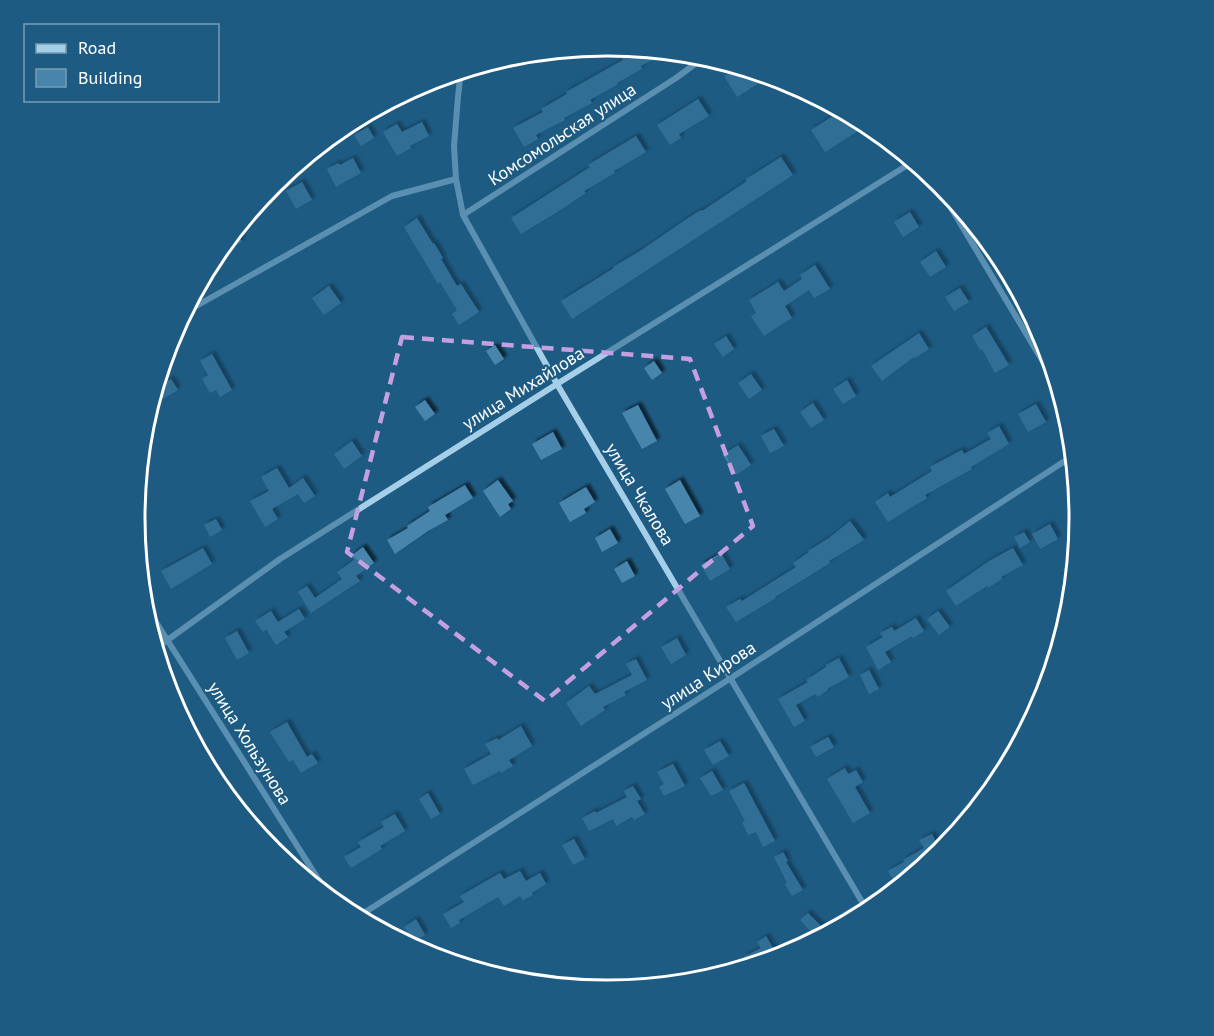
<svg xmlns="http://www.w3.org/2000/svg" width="1214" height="1036" font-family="'PT Sans',sans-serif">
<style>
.building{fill:#4785ac;filter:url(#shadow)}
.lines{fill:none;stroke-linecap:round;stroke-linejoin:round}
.street{stroke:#a5cfe9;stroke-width:6}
.marked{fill:none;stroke:#c4a0e2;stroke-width:4.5;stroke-dasharray:12 8;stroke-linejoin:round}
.labels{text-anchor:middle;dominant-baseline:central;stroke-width:4.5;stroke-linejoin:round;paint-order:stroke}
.street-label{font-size:18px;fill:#fff;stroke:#1e5b83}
.rim{fill:none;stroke:#fff;stroke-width:3}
</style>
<defs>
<filter id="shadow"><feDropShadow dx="3.5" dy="-3.5" stdDeviation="1.5" flood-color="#0009"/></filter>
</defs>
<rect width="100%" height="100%" fill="#1e5b83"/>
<!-- building -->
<path class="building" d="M633 48 668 51 641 66 642 69 617 83 618 84 590 100 592 103 564 118 565 120 536 135 538 139 524 147 513 128 543 112 541 109 567 94 566 92 623 60 620 55Z
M739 66 770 76 737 97 724 76Z
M698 99 709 116 679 134 681 138 670 145 657 125Z
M842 110 847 112 858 131 825 152 811 130Z
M422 122 429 136 410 146 411 148 397 156 383 132 397 124 402 132Z
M368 127 374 138 361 146 354 135Z
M636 136 646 152 614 171 615 173 584 191 586 193 559 211 521 234 511 218 590 167 588 165Z
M781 157 793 175 572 319 561 301 614 268 613 267 643 249 688 218 701 210 702 211 747 181 746 179Z
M353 158 361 173 336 187 327 169 338 163 340 165Z
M302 182 312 200 296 209 286 191Z
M910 212 919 227 903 237 894 222Z
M417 218 433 244 434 243 443 258 441 259 457 286 461 284 479 312 459 325 452 314 457 310 440 282 438 284 404 227Z
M235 229 242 242 212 258 214 255Z
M936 251 946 267 930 277 920 262Z
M815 265 830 289 814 298 809 290 785 306 792 318 764 336 751 316 756 313 749 300 778 282 784 291 802 279 800 275Z
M329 286 341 303 324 315 312 298Z
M960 288 969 302 954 311 945 297Z
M986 327 1009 365 995 373 982 349 980 350 972 336Z
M919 333 929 349 915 358 914 357 882 381 871 366Z
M726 336 734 349 723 357 714 344Z
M495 345 504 359 495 365 486 351Z
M212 354 232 390 220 397 216 390 210 393 202 379 208 375 200 361Z
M654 361 662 373 652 380 644 368Z
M751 374 762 390 749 399 738 383Z
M171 379 178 390 156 403 152 396 154 389Z
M847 380 856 396 843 404 833 389Z
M425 400 435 414 425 421 415 407Z
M813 403 824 420 811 428 800 412Z
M1036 404 1046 422 1028 432 1018 414Z
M638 405 657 441 642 449 622 413Z
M999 426 1009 444 971 467 972 469 925 495 927 498 888 522 875 502 888 493 890 497 932 471 930 467 939 462 962 450 964 454 991 439 987 433Z
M774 429 784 446 770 453 761 436Z
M553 432 562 449 541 460 532 444Z
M352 441 362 456 344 469 334 454Z
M738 445 751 465 736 475 723 455Z
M277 468 289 488 303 478 315 496 304 503 298 494 272 509 278 519 265 527 250 501 269 491 261 477Z
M498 480 513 501 508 504 511 509 500 517 483 491Z
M680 480 700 516 685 524 665 489Z
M465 485 473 498 445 515 448 520 428 531 395 554 387 540 408 528 407 526 430 511 428 507Z
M586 487 595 502 584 509 586 513 570 522 559 503Z
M216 519 222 530 210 537 204 525Z
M850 521 864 540 829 561 830 563 775 597 776 598 736 622 726 607 740 599 742 601 796 567 793 563 809 552 808 551 829 538Z
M1050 524 1058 539 1040 549 1032 534Z
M610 529 618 543 602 552 595 538Z
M1024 532 1030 542 1020 548 1014 537Z
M363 547 374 563 356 576 360 581 311 613 298 592 307 586 315 598 342 579 337 572 354 560 351 556Z
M203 548 212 564 171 589 161 571Z
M1013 548 1023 565 1001 577 1002 579 988 588 987 586 956 606 946 591 989 561Z
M721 553 730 569 710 581 701 565Z
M627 561 635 576 622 583 614 569Z
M299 609 305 619 284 632 288 637 276 645 266 629 263 632 255 621 271 611 278 622Z
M938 611 950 627 939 635 927 619Z
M916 618 924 631 913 638 912 636 885 652 891 662 878 670 866 647 883 637 880 633 892 627 894 631Z
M237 631 249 653 237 660 225 638Z
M677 638 686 655 671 664 661 647Z
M839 658 849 677 827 689 828 690 818 697 815 694 796 705 805 721 794 727 778 699 808 682 806 680 826 667V665Z
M636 659 647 680 624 692 626 695 603 707 605 710 581 726 566 703 589 686 595 694 632 675 626 664Z
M869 670 879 689 869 694 860 675Z
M287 722 307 757 312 754 318 763 301 773 293 760 289 762 270 732Z
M521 726 532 746 509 760 513 766 501 773 500 771 473 785 464 769 491 754 485 744 497 738 498 740Z
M828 737 834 747 816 757 810 747Z
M720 741 729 756 713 765 704 750Z
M673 764 685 786 664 796 659 787 664 784 657 772Z
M845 768 848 774 856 770 863 782 855 787 870 813 853 823 827 779Z
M712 771 723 790 711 796 700 778Z
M744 783 775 841 763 847 756 832 748 835 742 822 745 821 729 791Z
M633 786 641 799 637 801 645 814 634 820 632 817 616 826 613 819 589 831 582 818 595 811 596 813 627 797 624 791Z
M428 793 440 814 431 819 419 799Z
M395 814 405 831 380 846 382 849 351 868 344 857 361 847 358 842 384 827 381 822Z
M961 829 941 853 898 888 888 871 904 862 903 860 924 848 919 840 932 834 936 842Z
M574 839 585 859 573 865 562 845Z
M783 852 788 861 786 862 803 890 792 896 785 884 787 883 774 857Z
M520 871 526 881 540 873 546 884 532 893 533 895 523 900 520 896 504 906 498 897 459 920 460 923 451 928 443 914 464 902 460 896 500 873 504 879Z
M808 913 825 930 817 938 800 920Z
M416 919 425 935 413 942 404 927Z
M766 936 779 958 748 967 743 957 761 948 757 942Z"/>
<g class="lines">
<!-- street -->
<path class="street" d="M461 70 458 97 454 146 456 179 463 215 557 384 868 912
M932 176 1061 392
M463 215 676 78 706 56
M182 314 392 196 456 179
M142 600 332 901
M155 649 280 559 557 384 914 161
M356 918 731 678 1074 455"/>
</g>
<!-- marked area -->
<path d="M0 0H1214V1036H0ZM402 337 690 359 753 526 545 701 347 552Z" fill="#1e5b83" fill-opacity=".55" fill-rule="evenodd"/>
<path class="marked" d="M402 337 690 359 753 526 545 701 347 552Z"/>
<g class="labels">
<!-- street labels -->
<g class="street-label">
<text transform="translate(562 134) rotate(-33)">Комсомольская улица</text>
<text transform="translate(523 388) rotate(-32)">улица Михайлова</text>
<text transform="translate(640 494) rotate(59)">улица Чкалова</text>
<text transform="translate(708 675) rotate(-33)">улица Кирова</text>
<text transform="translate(250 743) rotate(58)">улица Хользунова</text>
</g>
</g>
<!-- crop -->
<path d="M0 0H1214V1036H0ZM145 518a462 462 0 1 1 924 0a462 462 0 1 1-924 0Z" fill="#1e5b83" fill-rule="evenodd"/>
<path class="rim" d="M145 518a462 462 0 1 1 924 0a462 462 0 1 1-924 0Z"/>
<!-- legend -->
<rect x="24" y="24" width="195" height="78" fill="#1e5b83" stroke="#789db5" stroke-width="1.5"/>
<rect x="36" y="44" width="30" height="9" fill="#a5cfe9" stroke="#789db5" stroke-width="1.5"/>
<text x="78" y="54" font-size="18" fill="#ffffff">Road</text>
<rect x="36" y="69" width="30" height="18" fill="#4785ac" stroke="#789db5" stroke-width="1.5"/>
<text x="78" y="84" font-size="18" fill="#ffffff">Building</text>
</svg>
